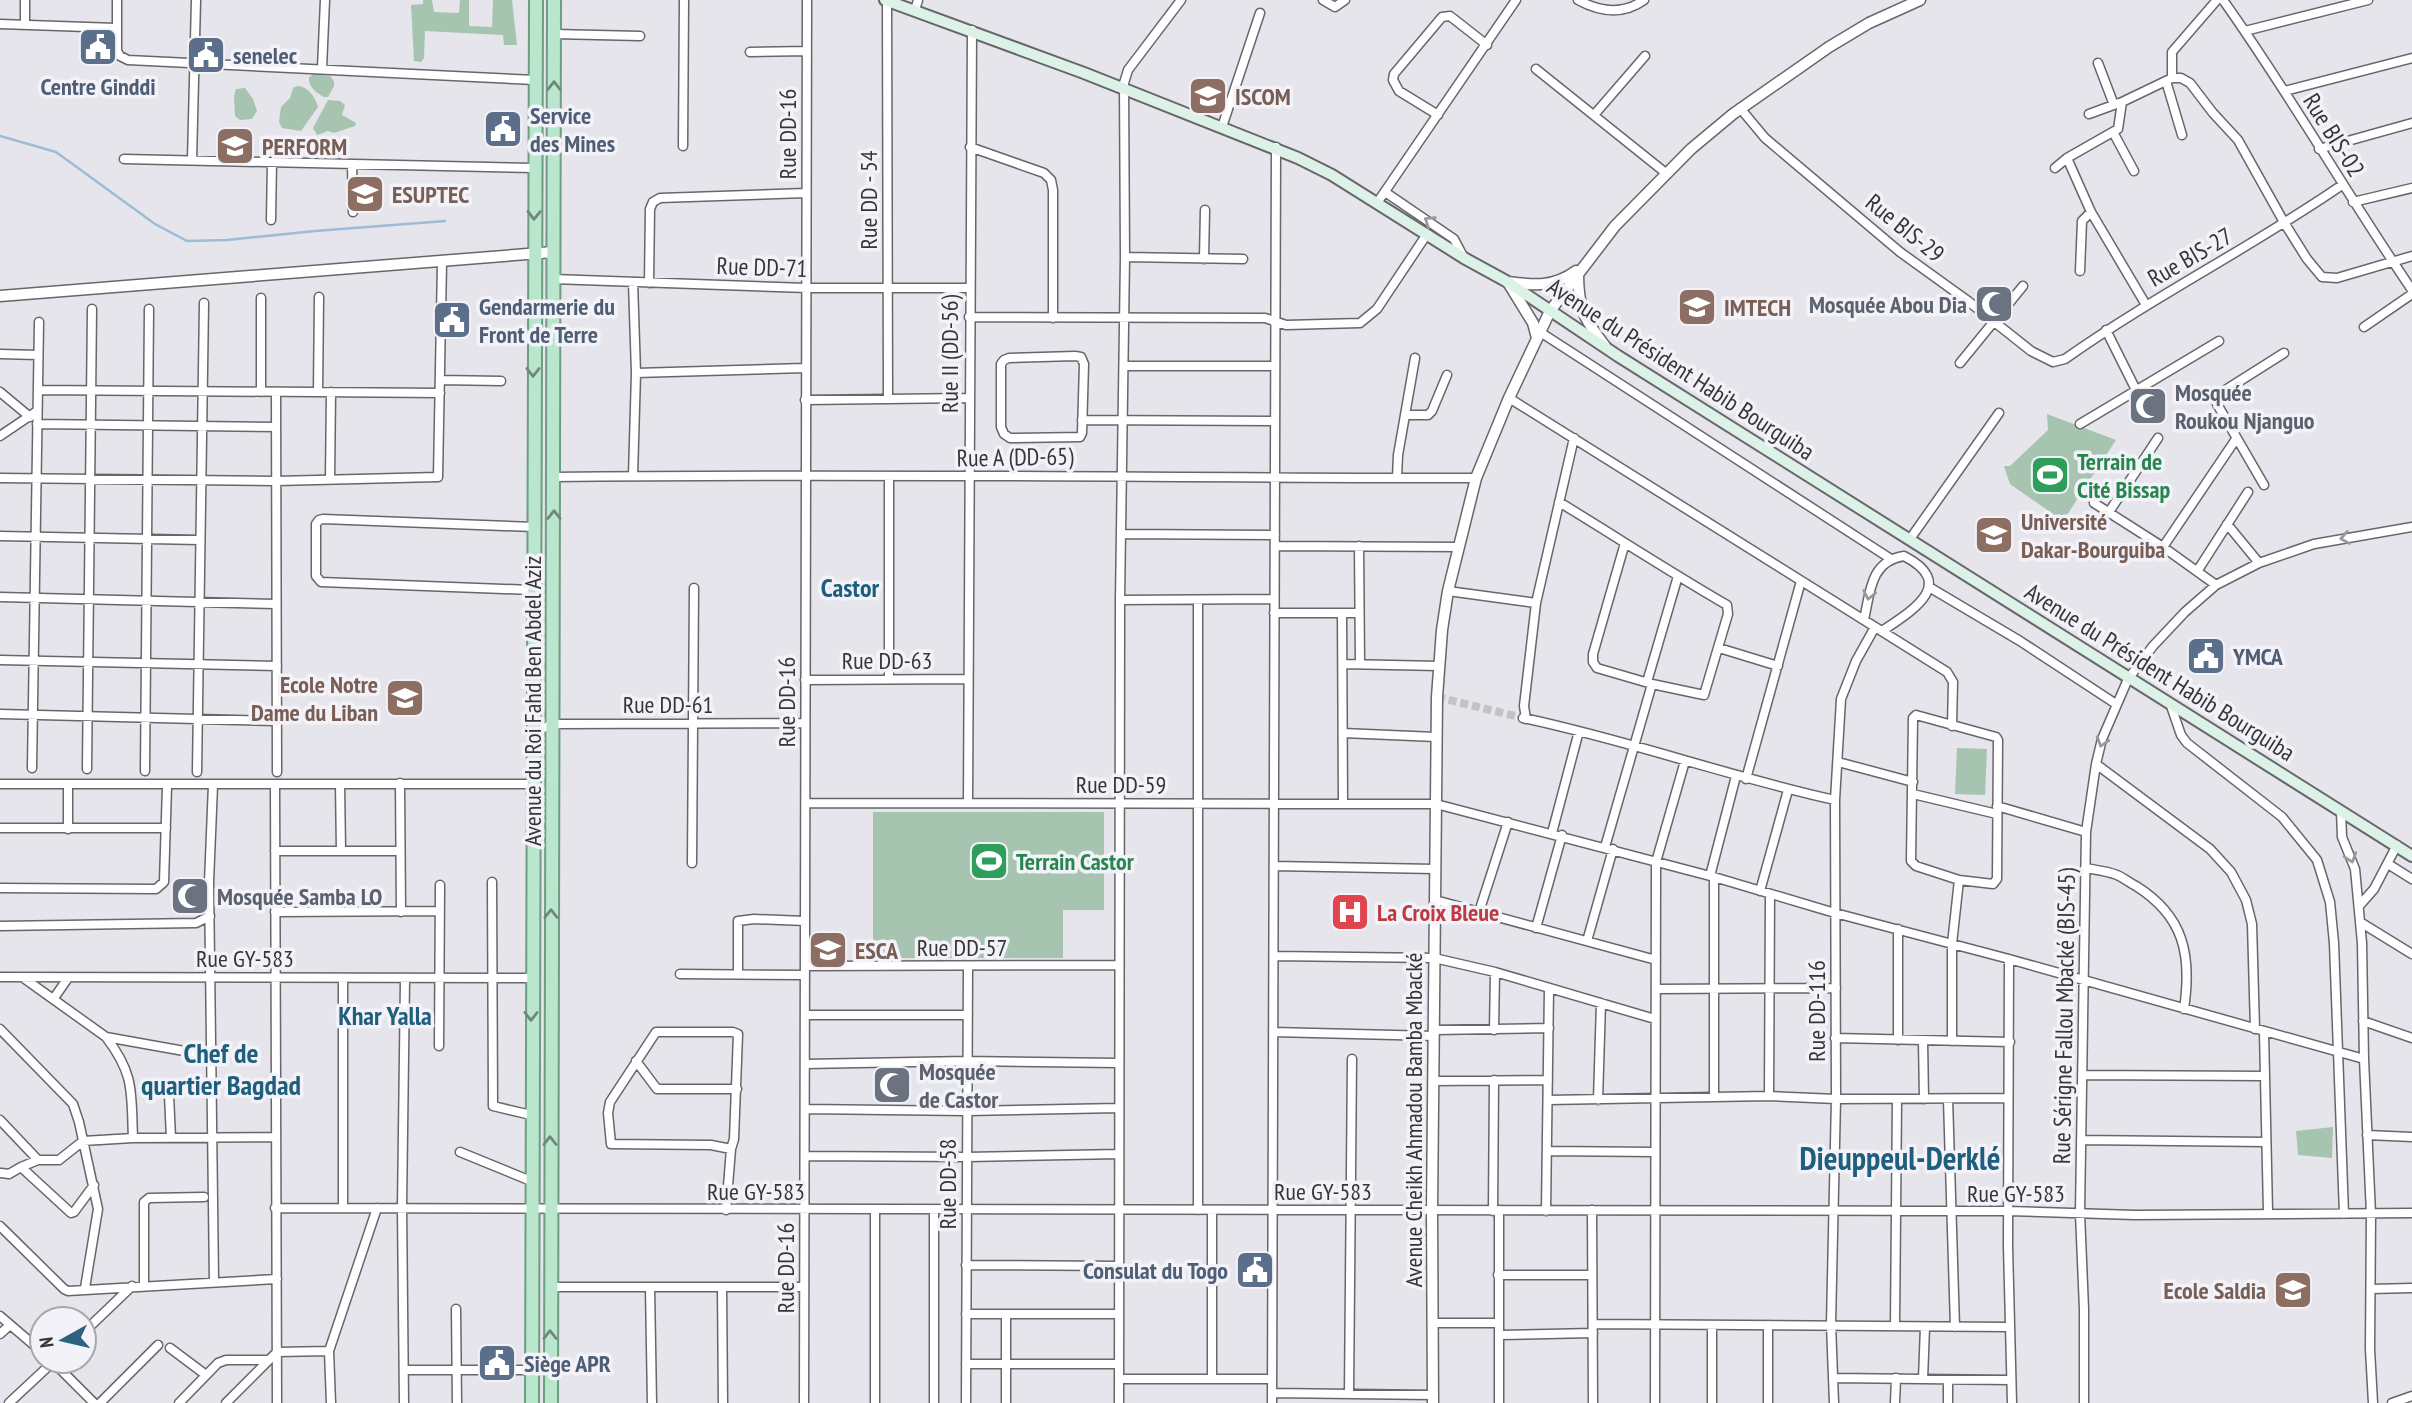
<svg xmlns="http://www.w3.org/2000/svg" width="2412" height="1403" font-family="'PT Sans Narrow',sans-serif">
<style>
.green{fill:#a7c4b1}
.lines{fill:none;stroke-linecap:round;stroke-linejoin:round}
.stream{stroke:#9dbcd5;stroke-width:2.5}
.minor-tunnel{stroke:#c2c2c7;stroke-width:8;stroke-dasharray:8 4;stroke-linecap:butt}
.minor-casing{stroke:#66666b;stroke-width:11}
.tertiary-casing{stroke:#66666b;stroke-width:13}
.secondary-casing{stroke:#66666b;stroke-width:14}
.primary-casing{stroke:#6d9d82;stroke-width:16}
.minor{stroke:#fff;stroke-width:8}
.tertiary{stroke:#fff;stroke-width:10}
.secondary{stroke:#dcf2e6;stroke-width:10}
.primary{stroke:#b9e6cc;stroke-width:12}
.oneway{stroke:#71857b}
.oneway2{stroke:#9a9a9c}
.labels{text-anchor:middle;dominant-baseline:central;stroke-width:7;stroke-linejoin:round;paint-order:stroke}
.service-label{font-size:24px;font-weight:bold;fill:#4e5e75;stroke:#f2f2f8;text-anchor:start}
.education-label{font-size:24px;font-weight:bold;fill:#785e54;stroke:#f2f2f8;text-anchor:start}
.street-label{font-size:24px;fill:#363639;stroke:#f2f2f8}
.worship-label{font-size:24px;font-weight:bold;fill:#5b616d;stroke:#f2f2f8;text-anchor:start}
.leisure-label{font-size:24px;font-weight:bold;fill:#27864d;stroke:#f2f2f8;text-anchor:start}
.health-label{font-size:24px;font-weight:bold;fill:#be3a42;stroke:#f2f2f8;text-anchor:start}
.neighbourhood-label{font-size:26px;font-weight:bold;fill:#205e7d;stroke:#f2f2f8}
.quarter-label{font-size:28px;font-weight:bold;fill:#205e7d;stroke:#f2f2f8}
.district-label{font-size:32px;font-weight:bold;fill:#205e7d;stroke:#f2f2f8}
</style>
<rect width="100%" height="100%" fill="#e5e5eb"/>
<!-- green -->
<path class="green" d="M423 0H432L434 12 459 13 460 0H469V26L492 27 493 0H512L517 45H504L503 35 425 31 424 58 421 62 414 61 411 5 423 4Z
M314 74 330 76 334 81V86L328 97H324C315 92 308 87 309 77Z
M297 86C308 86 315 97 318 107L301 131 282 128 279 122 281 107 290 98 293 88Z
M245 88 253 99 257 111 252 119 240 120 235 116 234 96 236 89Z
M328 100 340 101 345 105 342 115 356 123 355 126 334 133 328 131 317 135 313 128Z
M2047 414 2116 440 2063 521 2010 484 2004 466H2010L2048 430Z
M1957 748 1987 749 1985 795 1955 794Z
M873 812H1104V910H1063V958H873Z
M2333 1127 2332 1158 2298 1155 2296 1131Z"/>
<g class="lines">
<!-- stream -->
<path class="stream" d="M0 136 56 152 155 224 187 241 227 240 315 231 445 221"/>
<!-- minor-tunnel -->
<path class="minor-tunnel" d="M1437 697 1523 718"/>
<!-- minor casing -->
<g class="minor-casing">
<path id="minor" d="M117 0V51L120 56 128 60 535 80
M1323 0 1335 7 1345 0
M1578 0C1600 12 1623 15 1644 0
M2223 0C2290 94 2347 195 2412 290
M887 1 888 399
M915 10 918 0
M0 24 116 28
M25 25V0
M2245 31 2368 0
M554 34 640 36
M750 52 807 51
M2098 63 2114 105
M322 68 325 0
M1536 69 1667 174
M2172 78H2181L2190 83 2213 113 2238 140 2285 224 2307 259 2322 277 2337 278 2412 256
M2166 81 2182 135
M2285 91 2412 58
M1740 108 1765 138 1900 252 1968 301 2031 351 2053 362 2065 359C2154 296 2252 247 2342 185
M2089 114 2119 103
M1438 115 1399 91 1393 80 1394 74 1442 17 1450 16 1487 45
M1594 115 1645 56
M1222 127 1260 13
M2113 132 2134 171
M683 146 684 0
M970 147 1044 173 1051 180 1053 190V318
M2319 149 2412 123
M124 159 534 168
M192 160 196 0
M352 164 353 212
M2055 168 2067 158
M1385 192 1454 239 1464 258
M2353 202 2412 188
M1377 203 1516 0
M271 220 272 162
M1125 257 1243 259
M1204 259 1205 210
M2080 271 2082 221 2091 212
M553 279 807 288H969
M649 283 650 209 653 202 660 198 806 193
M261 298V392
M2146 305 2091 212 2067 158 2118 129 2122 102 2172 78V52L2217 0
M969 317 1265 318 1286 325 1360 323 1377 309 1427 234
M2364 327 2412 294
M2106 330 2137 392
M1540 332 1891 559
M0 354 38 355
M1075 356 1081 357 1084 364 1082 433 1080 437 1010 438 1004 434 1001 427V364L1004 360 1009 358Z
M1960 363 2023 286
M1124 366H1275
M636 373 805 368
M440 380 501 381
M38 390 440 393
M0 392 30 417
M276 392 277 772
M318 392 319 297
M1509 398 1947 672 1953 682 1952 726
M805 400 968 398
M1406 415H1428L1432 411 1447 375
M1082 420 1275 421
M37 424 276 427
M2080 424 2219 341
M0 436 37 411
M633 476 636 373 633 282
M554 477C861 473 1168 478 1476 478
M889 477V679
M0 478 276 481 438 477 442 262
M1397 478 1398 455 1415 358
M330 479 331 392
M2264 485 2217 404 2216 396 2284 353
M1559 502C1615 536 1670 572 1727 605L1728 614 1704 695 1652 684 1597 668 1593 662V654L1625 543
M2094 503 2163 547 2216 585
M2109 512 2158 438
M2227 524 2259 563
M1121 534 1275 535
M0 536 200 540
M1910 539 1999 413
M1275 546 1459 547
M1359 546 1360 664
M2163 547 2236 439
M2198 570 2248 492
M1929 587 2020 641 2116 704
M532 590 321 582 316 576V524L319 520 323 519 533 527
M1448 591 1536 603
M0 597 276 604
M1120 600 1274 599
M1274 613H1359
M1342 613 1343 804
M1864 620C1870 593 1870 561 1904 556 1958 584 1912 611 1882 631
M1719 648 1778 666
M0 660 277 666
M1343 664 1439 666
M805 680 968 679
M1647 682 1678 576
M2171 706 2181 735 2187 743 2282 817 2317 860 2330 902 2334 943 2344 1214
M0 714 277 721
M1916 715 1996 737 1998 740 1997 879 1993 884 1959 880 1916 866 1911 861 1913 718Z
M1523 718C1628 740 1730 777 1835 800
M1526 719 1524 706 1536 603 1574 438
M533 733 552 724 805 723
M1343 733 1436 737
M1838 762 1913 782
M2096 764 2210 849 2231 872 2246 900 2252 924 2255 1029
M32 768 39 322
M87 769 92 309
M145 771 149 309
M197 772 204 303
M1746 779 1801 581
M400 783 401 912
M0 784H532
M68 784V829
M275 784 277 1403
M340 784 341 851
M213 785 209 882 214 1282
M1913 794 1997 814
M806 803 1436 804 1714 877 1835 913 2009 959 2364 1059
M968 803 972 30
M1997 806 2086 832
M2341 811 2342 837 2355 869 2362 943 2364 1059 2371 1214 2370 1349 2373 1403
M0 828H166
M1552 833 1579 731
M1605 847 1652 684
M275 851H400
M692 863 694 588
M2388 864 2412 879
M1274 866 1435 869
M2085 868C2096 870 2107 871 2117 875 2124 878 2130 883 2136 886 2184 916 2192 955 2184 1009
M1710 876 1736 776
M1714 877V1097
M492 882 493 1106 531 1115
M0 888 156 889 164 882 167 786
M1760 891 1788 790
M1435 900 1656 960
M2359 906 2374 889 2397 845
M275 912 438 911
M1479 912 1508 822
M2360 922 2412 954
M0 926 196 923 210 916
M1536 928 1562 835
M1587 941 1613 849
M1274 956 1434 958 1495 972 1655 1019
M2009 959 2008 1246 2012 1403
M805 966 1119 965
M680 974 805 975
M738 974V921L754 919 805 921
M0 977 531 978
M25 979 106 1037 212 1056
M1656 989 1836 988
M54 998 68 978
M805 1015H968
M2363 1021 2412 1038
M0 1029 73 1104 79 1122 98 1209 85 1288
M1434 1030 1549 1028
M1494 1030 1495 972
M1273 1032 1434 1036
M2264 1032 2268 1212
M106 1037C135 1075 131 1092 133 1138
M1835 1038 2010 1042
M1898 1040V929
M1923 1041 1924 1099
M1952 1041V944L1959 880
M439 1046 440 885
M636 1061 657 1089H737
M805 1064 967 1061 1119 1063
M2082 1075 2265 1076
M1433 1081 1548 1080
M169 1095 171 1138
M1769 1096 1770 894
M1948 1099 1955 1327
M1548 1100 1769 1096 1836 1099 2008 1098
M1598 1100 1601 1003
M805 1109 967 1111 1119 1108
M0 1120 38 1160
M2367 1135 2412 1137
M2081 1140 2266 1142
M1547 1151 1655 1152
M460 1152 531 1181
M805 1156 967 1157 1119 1154
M1 1173 9 1174 21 1167
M94 1185 74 1212 71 1213 21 1167 38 1160H59L83 1141 133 1138 275 1137
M275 1208 2009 1211 2135 1215 2412 1213
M343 1208V978
M726 1210 731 1149 734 1139 738 1034 733 1032H656L610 1102 608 1113 611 1144 711 1145 731 1149
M1198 1210V600
M1212 1210V1379
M1499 1210V1403
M1592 1210 1593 1403
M1493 1211 1494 1080
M1546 1211 1549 988
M0 1226 64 1289 68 1291 277 1279
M966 1265 1119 1266
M1498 1275H1592
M144 1286V1202L149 1198 204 1197
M550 1287H804
M650 1287 652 1403
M722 1287 723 1403
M2371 1289 2412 1288
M456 1309 457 1403
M966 1314H1119
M1006 1314V1403
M0 1316 42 1352
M1434 1323H1498
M1593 1324 2009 1327
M1895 1325 1897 1099
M84 1332 132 1286
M0 1334 10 1325
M1499 1335 1593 1333
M170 1348 206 1375
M329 1351 331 1403
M52 1361 94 1403
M966 1364H1119
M404 1370H532
M1834 1378 2011 1380
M1119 1379H1272
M1923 1379 1925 1327
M1948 1380V1403
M1272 1393 1433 1395
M1349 1394 1352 1059
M9 1403 54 1361
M100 1403 158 1345
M179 1403 218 1363 226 1360H268
M226 1403 277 1352 329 1351 377 1208
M404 1403 402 1208 405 979
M804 1403 807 0
M875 1403V1210
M934 1403V1211
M966 1403 968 966
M1119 1403 1120 600 1125 257 1124 83 1128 70 1181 0
M1272 1403 1276 147
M1655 1403 1656 862 1685 761
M1712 1403V1325
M1768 1403V1325
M1834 1403 1831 1324 1836 1099 1835 800 1841 699 1856 661 1875 627
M1895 1403 1896 1378
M2084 1403V1309L2080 1213 2086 832 2096 764 2102 739 2128 679 2153 646 2185 612 2216 585 2259 563 2314 544 2412 527
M2392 1403 2412 1396"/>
</g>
<!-- tertiary casing -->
<g class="tertiary-casing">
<path id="tertiary" d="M1578 274C1578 308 1584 319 1605 346
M1507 282C1533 285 1553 288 1576 271
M1509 284 1533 323 1537 338
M0 296 553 252
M1433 1403 1432 1211 1437 697 1442 630 1448 591 1476 478 1509 398 1550 311 1615 226 1691 149 1733 114 1829 47 1869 23 1920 0"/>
</g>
<!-- secondary casing -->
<g class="secondary-casing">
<path id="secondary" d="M885 0 1084 73 1298 158 1332 175 1464 258 1506 281 1618 356 2412 856"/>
</g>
<!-- primary casing -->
<g class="primary-casing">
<path id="primary" d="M532 1403 536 0
M551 1403 554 0"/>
</g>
<!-- minor -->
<use href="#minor" class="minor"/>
<!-- tertiary -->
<use href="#tertiary" class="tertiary"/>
<!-- secondary -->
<use href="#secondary" class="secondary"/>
<!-- primary -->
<use href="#primary" class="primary"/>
</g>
<!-- one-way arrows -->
<defs><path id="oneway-chevron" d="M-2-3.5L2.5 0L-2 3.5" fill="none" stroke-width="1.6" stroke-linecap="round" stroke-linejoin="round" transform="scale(1.75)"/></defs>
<g class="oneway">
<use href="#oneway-chevron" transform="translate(554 86) rotate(-90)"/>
<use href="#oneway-chevron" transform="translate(534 215) rotate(91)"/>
<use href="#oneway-chevron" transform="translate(533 372) rotate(90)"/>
<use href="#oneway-chevron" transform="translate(554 515) rotate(-90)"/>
<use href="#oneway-chevron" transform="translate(551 914) rotate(-90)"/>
<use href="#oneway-chevron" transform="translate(531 1016) rotate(90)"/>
<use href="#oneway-chevron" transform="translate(550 1141) rotate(-90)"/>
<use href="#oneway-chevron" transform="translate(550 1335) rotate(-90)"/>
</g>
<g class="oneway2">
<use href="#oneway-chevron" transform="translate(1429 221) rotate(-147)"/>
<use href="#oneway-chevron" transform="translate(2345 538) rotate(170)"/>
<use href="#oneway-chevron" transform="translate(1869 595) rotate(101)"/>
<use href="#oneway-chevron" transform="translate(2102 742) rotate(107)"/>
<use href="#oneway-chevron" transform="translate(2351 858) rotate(71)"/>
</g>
<!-- icons -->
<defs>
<g id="civic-square" transform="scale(2.0125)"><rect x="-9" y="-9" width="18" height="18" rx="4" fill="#5c6f8a" stroke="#f2f2f8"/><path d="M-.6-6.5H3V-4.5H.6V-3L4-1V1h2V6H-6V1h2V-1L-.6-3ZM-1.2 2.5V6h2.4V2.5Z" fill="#fff"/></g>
<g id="university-square" transform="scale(2.0125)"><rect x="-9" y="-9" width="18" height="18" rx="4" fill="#8d6e63" stroke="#f2f2f8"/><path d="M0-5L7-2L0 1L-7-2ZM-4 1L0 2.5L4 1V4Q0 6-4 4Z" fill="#fff"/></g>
<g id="mosque-square" transform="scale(2.0125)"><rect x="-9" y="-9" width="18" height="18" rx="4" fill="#6b7280" stroke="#f2f2f8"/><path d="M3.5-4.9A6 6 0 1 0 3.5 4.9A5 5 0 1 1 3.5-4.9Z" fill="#fff"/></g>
<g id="stadium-square" transform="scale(2.0125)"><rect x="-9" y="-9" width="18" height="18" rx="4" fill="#2e9e5b" stroke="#f2f2f8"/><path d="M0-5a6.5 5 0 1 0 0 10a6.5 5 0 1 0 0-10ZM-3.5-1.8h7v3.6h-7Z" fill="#fff"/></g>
<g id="school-square" transform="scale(2.0125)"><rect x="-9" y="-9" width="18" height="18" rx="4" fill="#8d6e63" stroke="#f2f2f8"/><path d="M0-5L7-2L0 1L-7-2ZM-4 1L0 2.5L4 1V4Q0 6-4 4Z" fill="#fff"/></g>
<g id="hospital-square" transform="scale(2.0125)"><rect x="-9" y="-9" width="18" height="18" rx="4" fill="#e0444e" stroke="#f2f2f8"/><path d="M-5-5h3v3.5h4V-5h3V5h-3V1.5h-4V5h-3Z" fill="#fff"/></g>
</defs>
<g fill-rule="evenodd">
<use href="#civic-square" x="98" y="47"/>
<use href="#civic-square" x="206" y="55"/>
<use href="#university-square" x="1208" y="96"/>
<use href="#civic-square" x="503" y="129"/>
<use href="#university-square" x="235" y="146"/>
<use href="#university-square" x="365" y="194"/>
<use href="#mosque-square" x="1994" y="304"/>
<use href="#university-square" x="1697" y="307"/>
<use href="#civic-square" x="452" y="320"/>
<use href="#mosque-square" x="2148" y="406"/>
<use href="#stadium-square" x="2050" y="475"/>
<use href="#university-square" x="1994" y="535"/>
<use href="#civic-square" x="2206" y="656"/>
<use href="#school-square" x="405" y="698"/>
<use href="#stadium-square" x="989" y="861"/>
<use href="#mosque-square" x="190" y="896"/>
<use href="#hospital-square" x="1350" y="912"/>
<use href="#university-square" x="828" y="950"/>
<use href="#mosque-square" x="892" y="1085"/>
<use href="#civic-square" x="1255" y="1270"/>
<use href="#school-square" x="2293" y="1290"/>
<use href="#civic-square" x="497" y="1363"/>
</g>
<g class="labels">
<!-- service labels -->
<g class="service-label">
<text x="233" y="55">senelec</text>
<text x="98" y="86" text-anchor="middle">Centre Ginddi</text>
<text x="530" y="115">Service<tspan x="530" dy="28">des Mines</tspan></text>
<text x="479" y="306">Gendarmerie du<tspan x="479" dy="28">Front de Terre</tspan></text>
<text x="2233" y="656">YMCA</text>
<text x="1228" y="1270" text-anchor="end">Consulat du Togo</text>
<text x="524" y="1363">Siège APR</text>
</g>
<!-- education labels -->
<g class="education-label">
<text x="1235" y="96">ISCOM</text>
<text x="262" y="146">PERFORM</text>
<text x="392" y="194">ESUPTEC</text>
<text x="1724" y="307">IMTECH</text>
<text x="2021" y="521">Université<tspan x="2021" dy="28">Dakar-Bourguiba</tspan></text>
<text x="378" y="684" text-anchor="end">Ecole Notre<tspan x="378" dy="28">Dame du Liban</tspan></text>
<text x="855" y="950">ESCA</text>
<text x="2266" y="1290" text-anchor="end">Ecole Saldia</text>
</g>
<!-- street labels -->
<g class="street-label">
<text transform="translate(787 134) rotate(-90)">Rue DD-16</text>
<text transform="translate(2334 135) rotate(58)">Rue BIS-02</text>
<text transform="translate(868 200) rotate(-90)">Rue DD - 54</text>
<text transform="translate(1905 228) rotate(39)">Rue BIS-29</text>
<text transform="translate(2190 257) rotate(-30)">Rue BIS-27</text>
<text transform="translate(762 267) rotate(2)">Rue DD-71</text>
<text transform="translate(949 354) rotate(-90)">Rue II (DD-56)</text>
<text transform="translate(1681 369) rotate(33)">Avenue du Président Habib Bourguiba</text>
<text transform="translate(1015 457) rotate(-1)">Rue A (DD-65)</text>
<text x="887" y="660">Rue DD-63</text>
<text transform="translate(2160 672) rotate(32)">Avenue du Président Habib Bourguiba</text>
<text transform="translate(532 701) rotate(-90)">Avenue du Roi Fahd Ben Abdel Aziz</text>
<text transform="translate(786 702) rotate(-90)">Rue DD-16</text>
<text x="668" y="704">Rue DD-61</text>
<text x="1121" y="784">Rue DD-59</text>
<text x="962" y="947">Rue DD-57</text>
<text x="245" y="958">Rue GY-583</text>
<text transform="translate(1816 1011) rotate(-90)">Rue DD-116</text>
<text transform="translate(2064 1016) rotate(-89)">Rue Sérigne Fallou Mbacké (BIS-45)</text>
<text transform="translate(1413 1120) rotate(-90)">Avenue Cheikh Ahmadou Bamba Mbacké</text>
<text transform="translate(947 1184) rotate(-90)">Rue DD-58</text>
<text x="756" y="1191">Rue GY-583</text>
<text x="1323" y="1191">Rue GY-583</text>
<text x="2016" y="1193">Rue GY-583</text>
<text transform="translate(785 1268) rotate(-90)">Rue DD-16</text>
</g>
<!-- worship labels -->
<g class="worship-label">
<text x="1967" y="304" text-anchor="end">Mosquée Abou Dia</text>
<text x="2175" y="392">Mosquée<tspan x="2175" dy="28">Roukou Njanguo</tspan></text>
<text x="217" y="896">Mosquée Samba LO</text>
<text x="919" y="1071">Mosquée<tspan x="919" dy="28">de Castor</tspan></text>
</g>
<!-- leisure labels -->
<g class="leisure-label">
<text x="2077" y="461">Terrain de<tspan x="2077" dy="28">Cité Bissap</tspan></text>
<text x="1016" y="861">Terrain Castor</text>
</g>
<!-- health labels -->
<g class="health-label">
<text x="1377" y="912">La Croix Bleue</text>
</g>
<!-- neighbourhood labels -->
<g class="neighbourhood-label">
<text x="850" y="587">Castor</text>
<text x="385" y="1015">Khar Yalla</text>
</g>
<!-- quarter labels -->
<g class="quarter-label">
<text x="221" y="1052">Chef de<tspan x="221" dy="32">quartier Bagdad</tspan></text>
</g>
<!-- district labels -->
<g class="district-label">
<text x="1900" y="1158">Dieuppeul-Derklé</text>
</g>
</g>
<!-- north arrow -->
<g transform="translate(63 1340) rotate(262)"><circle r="33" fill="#f2f2f8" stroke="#a7a7ac" stroke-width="2"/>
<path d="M0-5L12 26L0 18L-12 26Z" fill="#2d627e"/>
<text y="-10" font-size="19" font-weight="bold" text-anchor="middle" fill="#363639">N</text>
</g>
</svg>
